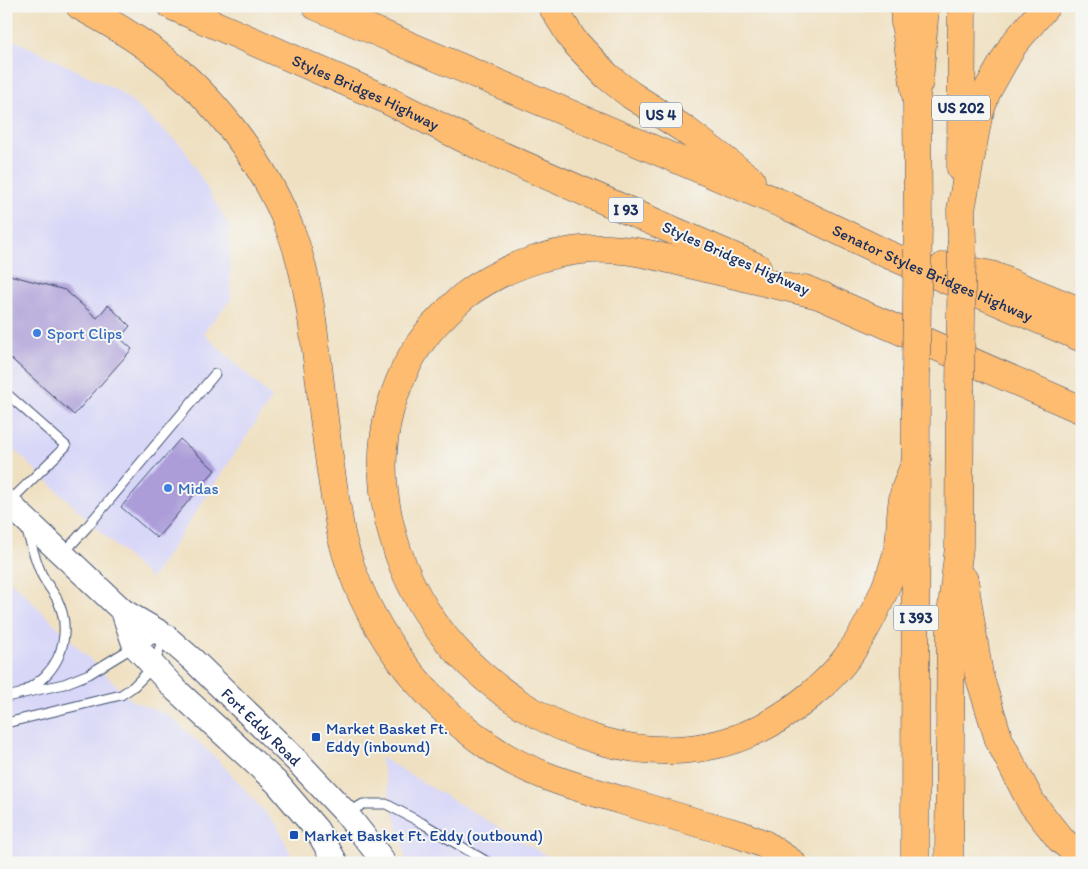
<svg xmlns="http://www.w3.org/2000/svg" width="1088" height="869" font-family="Itim,sans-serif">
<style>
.built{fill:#d8d7f8}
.building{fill:#ac9dd8}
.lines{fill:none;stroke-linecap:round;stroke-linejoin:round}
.service-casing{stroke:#3b4a6d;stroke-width:11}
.tertiary-casing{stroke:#3b4a6d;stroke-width:26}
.primary-casing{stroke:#3b4a6d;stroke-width:29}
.motorway-casing{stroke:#3b4a6d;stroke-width:29}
.service{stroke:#fff;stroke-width:9}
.tertiary{stroke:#fff;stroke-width:24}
.primary{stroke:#fdbc70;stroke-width:28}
.motorway{stroke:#fdbc70;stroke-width:28}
.motorway-bridge-casing{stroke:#3b4a6d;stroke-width:29;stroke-linecap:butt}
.motorway-bridge{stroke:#fdbc70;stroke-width:28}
.shop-dot{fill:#3f7fe0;stroke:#f6f6f2;stroke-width:2}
.transit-dot{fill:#1a4fb4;stroke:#f6f6f2;stroke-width:2}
.labels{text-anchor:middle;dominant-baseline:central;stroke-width:4;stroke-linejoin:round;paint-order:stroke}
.shield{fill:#f6f6f2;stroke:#5d6b8a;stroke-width:1}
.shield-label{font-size:15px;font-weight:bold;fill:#1b2f5e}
.street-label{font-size:16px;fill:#1b2f5e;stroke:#f6f6f2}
.shop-label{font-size:16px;fill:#366cbe;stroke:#f6f6f2;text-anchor:start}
.transit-label{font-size:16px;fill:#164399;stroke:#f6f6f2;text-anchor:start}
</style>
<rect width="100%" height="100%" fill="#f6f6f2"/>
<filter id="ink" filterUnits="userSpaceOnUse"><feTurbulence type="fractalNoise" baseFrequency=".02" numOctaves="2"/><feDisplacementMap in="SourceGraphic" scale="10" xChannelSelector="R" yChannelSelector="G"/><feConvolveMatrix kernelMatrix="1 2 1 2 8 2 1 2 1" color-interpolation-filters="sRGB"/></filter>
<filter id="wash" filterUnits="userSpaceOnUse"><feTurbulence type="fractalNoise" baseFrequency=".0096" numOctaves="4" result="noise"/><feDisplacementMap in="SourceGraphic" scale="20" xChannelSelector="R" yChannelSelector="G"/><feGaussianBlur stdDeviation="1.12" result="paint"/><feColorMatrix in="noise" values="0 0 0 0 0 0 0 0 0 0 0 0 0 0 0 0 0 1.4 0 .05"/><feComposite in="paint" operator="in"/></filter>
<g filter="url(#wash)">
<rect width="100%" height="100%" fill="#efe0c1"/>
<!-- built -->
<path class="built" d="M6 36 119 91 183 147 228 224 231 299 203 333 272 398 151 579 6 442Z
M6 576 132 701 167 714 219 761 278 827 295 863H6Z
M380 757 559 863H407Z"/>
<g id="blocks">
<!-- building -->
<path class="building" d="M6 274 65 290 97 318 108 305 130 326 120 338 132 349 74 415 6 354Z
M180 439 215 470 157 538 121 507Z"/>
</g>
</g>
<g filter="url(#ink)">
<use href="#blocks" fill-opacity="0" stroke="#3b4a6d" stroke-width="1"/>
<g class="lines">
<!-- service casing -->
<g class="service-casing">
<path id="service" d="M6 393 66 446 8 503
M63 554 87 527 215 374
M20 694C28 689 38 683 45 676 65 656 70 625 57 599 52 590 45 582 41 573 35 559 31 543 26 529
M6 697 64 684 89 674 135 646 161 636
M6 723 121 695 133 687 154 666 163 637
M347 814 363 804H386L422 823 489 863"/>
</g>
<!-- tertiary casing -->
<g class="tertiary-casing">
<g id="tertiary">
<path id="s1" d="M6 501 123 611 164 635 193 660 297 761 345 812 381 858 383 863"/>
<path d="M123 611 135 646 176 690 277 783 317 830 336 863"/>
</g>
</g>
<!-- primary casing -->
<g class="primary-casing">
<path id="primary" d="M919 82 925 6
M961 169 962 6"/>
</g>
<!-- motorway casing -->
<g class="motorway-casing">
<g id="motorway">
<path d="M80 6C100 17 121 29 140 42 208 87 267 163 294 240 310 286 314 335 320 383 324 421 329 460 335 498 338 511 339 525 342 538 363 622 419 698 490 747 530 775 578 787 624 801 663 813 702 824 741 835L764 844 792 863"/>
<path id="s2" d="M172 6 383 98 473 143 757 267"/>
<path id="s3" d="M316 6 787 206 887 254 1082 338"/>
<path d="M552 6 573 40 607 76 631 95 684 129 751 180"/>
<path d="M904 6 905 23 917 102 918 222"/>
<path d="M962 241 961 210 978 117 987 91 1013 45 1046 6"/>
<path d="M944 266 991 275 1082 312"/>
<path d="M805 289 1082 410"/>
<path d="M823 296C781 286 739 276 697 266 662 257 627 247 591 249 546 252 500 269 464 296 457 302 450 309 443 316 417 341 400 374 390 409 368 491 398 586 455 649 533 734 660 783 767 725 796 709 829 683 849 655 869 627 893 578 899 544 901 528 900 510 904 494 907 483 912 471 917 460"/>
<path d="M964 580 979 675 999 740 1031 802 1060 839 1082 857"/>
<path d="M915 863 916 372"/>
<path d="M949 863 951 615 959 547 960 392"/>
</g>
</g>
<!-- service -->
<use href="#service" class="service"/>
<!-- tertiary -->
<use href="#tertiary" class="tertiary"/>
<!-- primary -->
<use href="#primary" class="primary"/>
<!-- motorway -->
<use href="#motorway" class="motorway"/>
<!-- motorway-bridge casing -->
<g class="motorway-bridge-casing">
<path id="motorway-bridge" d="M916 372 918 222
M960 392 962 241"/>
</g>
<!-- motorway-bridge -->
<use href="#motorway-bridge" class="motorway-bridge"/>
</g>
</g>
<!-- markers -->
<g class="shop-dot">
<circle cx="37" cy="333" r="5"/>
<circle cx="168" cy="488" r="5"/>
</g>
<g class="transit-dot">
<rect x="311" y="732" width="10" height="10" rx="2.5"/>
<rect x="289" y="830" width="10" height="10" rx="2.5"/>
</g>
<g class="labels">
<!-- shield labels -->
<g class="shield">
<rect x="932" y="95.5" width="58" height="25" rx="4"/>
<rect x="640" y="102.5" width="42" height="25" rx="4"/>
<rect x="608.5" y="197.5" width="35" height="25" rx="4"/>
<rect x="893.5" y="605.5" width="45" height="25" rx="4"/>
</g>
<g class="shield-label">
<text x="961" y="108">US 202</text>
<text x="661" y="115">US 4</text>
<text x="626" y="210">I 93</text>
<text x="916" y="618">I 393</text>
</g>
<!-- street labels -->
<g class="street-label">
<text stroke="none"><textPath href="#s2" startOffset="212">Styles Bridges Highway</textPath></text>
<text transform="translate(736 258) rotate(24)">Styles Bridges Highway</text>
<text stroke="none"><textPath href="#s3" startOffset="672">Senator Styles Bridges Highway</textPath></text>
<text stroke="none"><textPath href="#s1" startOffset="342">Fort Eddy Road</textPath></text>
</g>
<!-- shop labels -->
<g class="shop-label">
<text x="47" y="333">Sport Clips</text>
<text x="178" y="488">Midas</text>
</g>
<!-- transit labels -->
<g class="transit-label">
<text x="326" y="728">Market Basket Ft.<tspan x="326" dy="18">Eddy (inbound)</tspan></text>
<text x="304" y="835">Market Basket Ft. Eddy (outbound)</text>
</g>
</g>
<!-- margin -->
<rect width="1088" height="869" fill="none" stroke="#f6f6f2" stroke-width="25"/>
</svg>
